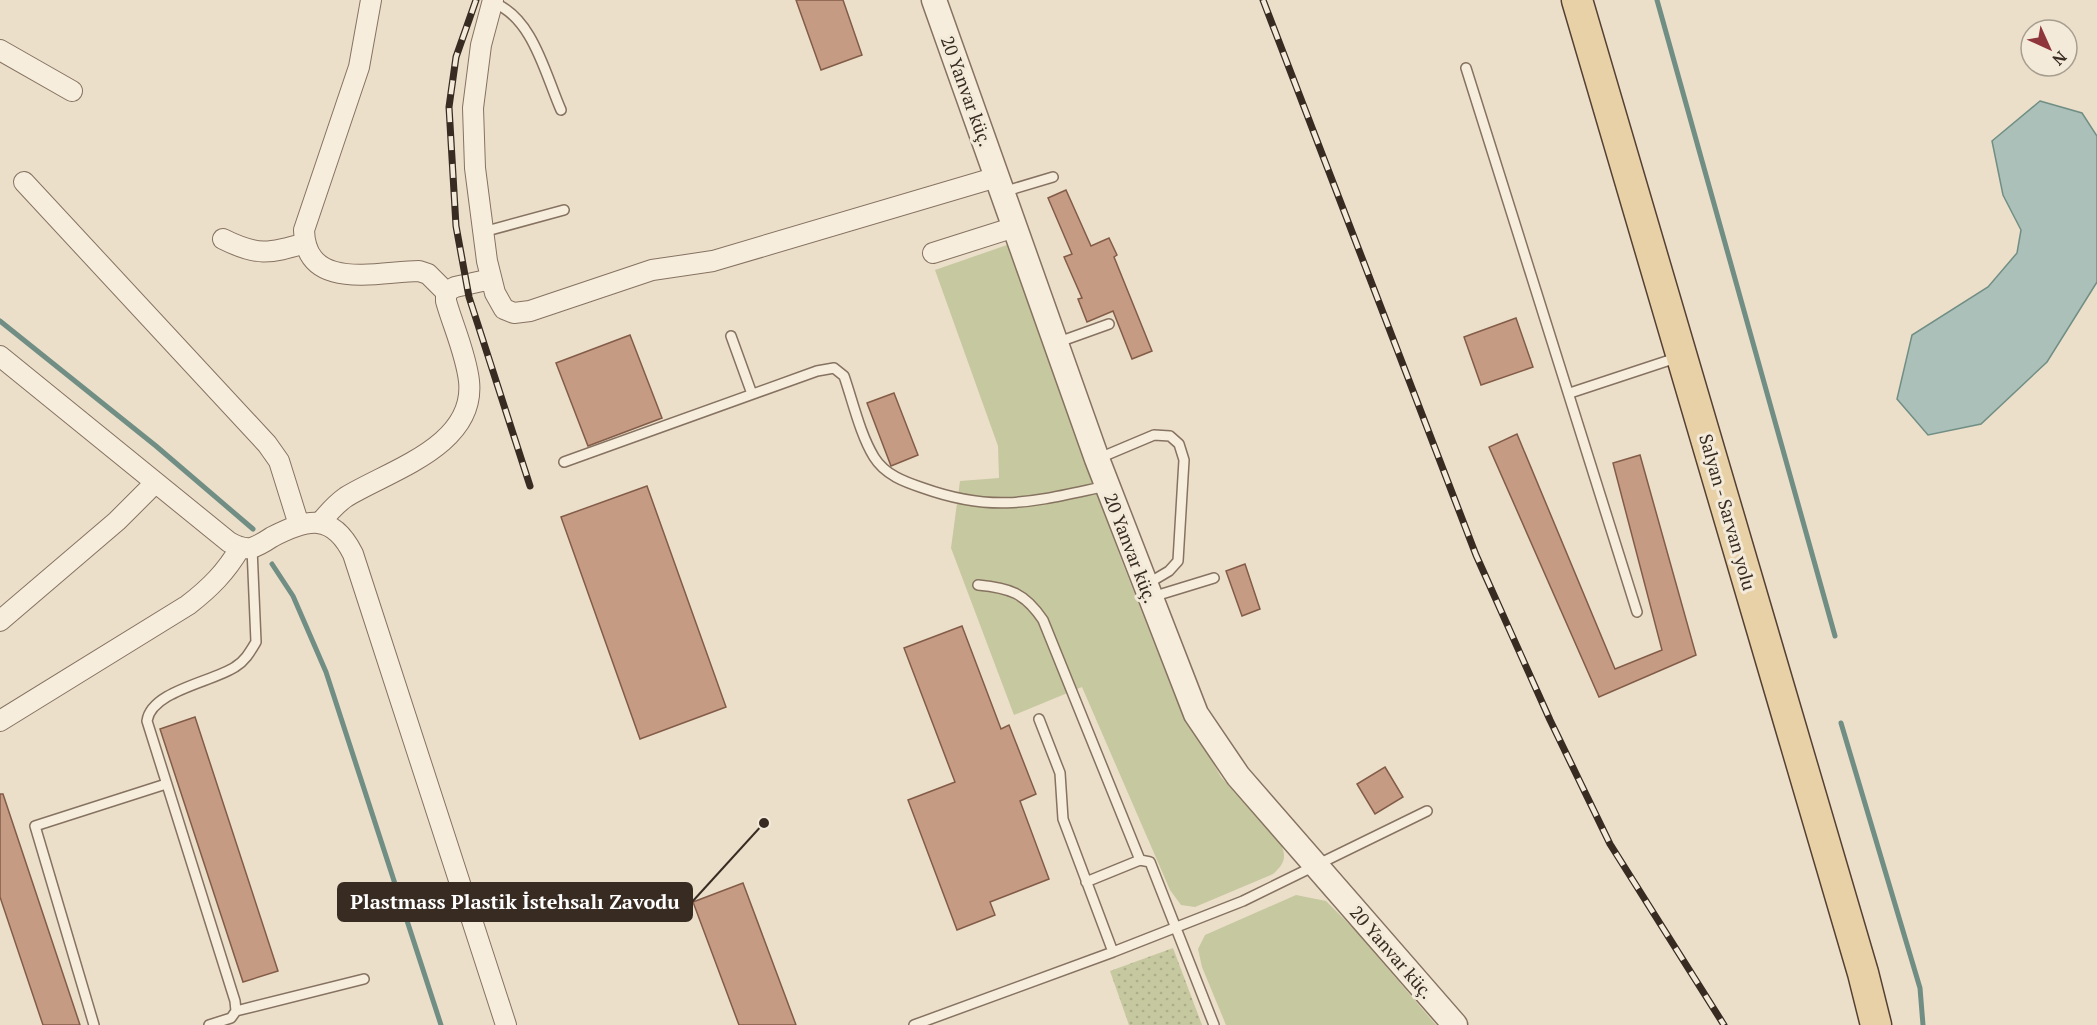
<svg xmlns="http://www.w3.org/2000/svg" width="2097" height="1025" font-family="'PT Serif',serif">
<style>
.grass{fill:#c6c89f}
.park{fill:url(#park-dots)}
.water{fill:#aac0b8;stroke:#718e85;stroke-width:1.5}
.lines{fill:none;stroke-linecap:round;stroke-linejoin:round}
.stream{stroke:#718e85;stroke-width:5}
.building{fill:#c59b84;stroke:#835c48;stroke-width:1.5}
.service-casing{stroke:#867260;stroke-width:12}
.minor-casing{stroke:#867260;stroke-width:22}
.tertiary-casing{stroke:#867260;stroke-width:27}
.primary-casing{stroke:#554134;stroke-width:33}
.service{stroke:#f6eddd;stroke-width:9}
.minor{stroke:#f6eddd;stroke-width:20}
.tertiary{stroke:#f6eddd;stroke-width:24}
.primary{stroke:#e9d1a7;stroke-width:30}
.rail-casing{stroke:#382b22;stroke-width:7}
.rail{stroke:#f3ead9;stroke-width:4.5;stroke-dasharray:14;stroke-linecap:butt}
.labels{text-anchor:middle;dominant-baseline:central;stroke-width:6;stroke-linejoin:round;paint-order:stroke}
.street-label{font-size:18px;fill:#382b22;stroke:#f3ead9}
.leader{fill:none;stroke:#382b22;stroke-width:2}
.callout-dot{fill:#382b22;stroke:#f3ead9;stroke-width:2}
.callout{fill:#382b22;stroke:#382b22;stroke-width:2}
.callout-label{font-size:20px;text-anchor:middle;font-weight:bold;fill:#fff}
</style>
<defs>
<pattern id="park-dots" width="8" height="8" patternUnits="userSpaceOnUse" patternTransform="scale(1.5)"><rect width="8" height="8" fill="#c6c89f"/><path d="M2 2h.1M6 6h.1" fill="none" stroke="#abac89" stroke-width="1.8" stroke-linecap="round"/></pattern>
</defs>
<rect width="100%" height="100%" fill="#ebdfca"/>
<!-- grass -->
<path class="grass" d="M1007 245 1121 559 1174 694 1221 777 1281 844C1287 858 1284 864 1273 874L1195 907 1181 905 1170 890 1082 687 1014 715 951 548 960 481 999 478 998 446 935 270Z
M1296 895 1326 901 1353 928 1436 1025H1226L1202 967 1198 949 1205 935Z"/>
<!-- park -->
<path class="park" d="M1173 948 1202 1025H1129L1110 971Z"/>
<!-- water -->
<path class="water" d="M2040 101 2082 113 2097 136V282L2047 362 1981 424 1928 435 1897 399 1912 335 1988 287 2017 253 2021 230 2003 195 1992 141Z"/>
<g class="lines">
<!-- stream -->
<path class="stream" d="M1657 0 1835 636
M0 321 156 446 253 529
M272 564 293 596 326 672 441 1025
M1841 723 1920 988 1923 1025"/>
</g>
<!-- building -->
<path class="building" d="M796 0H843L862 55 821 70Z
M1066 190 1091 246 1109 238 1117 255 1114 257 1152 351 1132 359 1113 311 1087 322 1078 299 1082 298 1064 257 1072 254 1048 198Z
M1516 318 1533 367 1481 385 1464 337Z
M630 335 662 418 588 446 556 363Z
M894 393 918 455 891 466 867 403Z
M1517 434 1615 669 1662 650 1613 463 1640 455 1696 655 1599 697 1489 447Z
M647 486 726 707 640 739 561 517Z
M1245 564 1260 609 1242 616 1226 571Z
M962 626 1001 729 1009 725 1036 794 1020 801 1049 879 990 902 995 915 957 930 908 800 955 782 904 648Z
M195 717 278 971 243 982 160 729Z
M1385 767 1403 797 1375 814 1357 784Z
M0 794H3L80 1025H43L0 897Z
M743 883 796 1025H739L693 902Z"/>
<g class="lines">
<!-- service casing -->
<g class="service-casing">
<path id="service" d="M492 2C533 17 545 74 561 110
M1466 68 1637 612
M1003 192 1053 177
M483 232 564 210
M731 336 752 394
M1056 343 1109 324
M1570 393 1679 357
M1097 459 1154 435 1170 436 1179 444 1184 460 1178 561 1169 571 1147 584
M564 462 817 371 834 368 844 376C853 402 860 434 874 457 885 475 905 482 923 488 996 514 1035 501 1107 486
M978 585C1010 588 1025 593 1043 620L1140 860
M1152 597 1214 578
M1039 719 1060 773 1063 819 1113 952 1243 901 1427 811
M1086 882 1140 860 1150 862 1214 1025
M236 1011 364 979
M94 1025 35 826 166 784
M209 1025 231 1018 236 1011 235 1001 147 721C151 691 212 682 235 667 245 661 250 652 256 642L252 548
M914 1025 1113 952"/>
</g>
<!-- minor casing -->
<g class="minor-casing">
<path id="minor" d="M371 0 359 67 304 230C306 293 379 271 419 271L428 274 446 292
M493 0 481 45 473 108 475 168 487 261 495 293 504 309 514 313 530 311 652 270 713 261 997 177
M0 50 72 91
M24 182 267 444 279 461 299 525
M223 239C257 256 269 254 305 243
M933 253 1015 227
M0 356 229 542C236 546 243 549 251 548 258 546 266 541 272 537 307 519 332 512 353 554L506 1025
M320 523C328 513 336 504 346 497 390 470 476 446 469 381 466 354 453 326 446 301V292L455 287 491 279
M0 621 117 521 154 484
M0 721 188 605C210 588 226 572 240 548"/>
</g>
<!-- tertiary casing -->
<g class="tertiary-casing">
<path id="tertiary" d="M934 0 1097 459 1196 714 1238 776 1455 1025"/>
</g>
<!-- primary casing -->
<g class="primary-casing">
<path id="primary" d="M1577 0 1863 973 1876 1025"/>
</g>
<!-- service -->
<use href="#service" class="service"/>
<!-- minor -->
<use href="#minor" class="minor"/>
<!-- tertiary -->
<use href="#tertiary" class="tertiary"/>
<!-- primary -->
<use href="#primary" class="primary"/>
<!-- rail casing -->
<g class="rail-casing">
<path id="rail" d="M476 0 456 57 449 107 456 226 469 297 530 486
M1263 0 1476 555 1550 720 1610 844 1724 1025"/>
</g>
<!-- rail -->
<use href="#rail" class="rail"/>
</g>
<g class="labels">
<!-- street labels -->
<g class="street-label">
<text transform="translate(967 91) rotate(70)">20 Yanvar küç.</text>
<text transform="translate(1728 512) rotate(74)">Salyan - Sarvan yolu</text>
<text transform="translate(1131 548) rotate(69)">20 Yanvar küç.</text>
<text transform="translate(1392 952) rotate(49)">20 Yanvar küç.</text>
</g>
</g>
<!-- callouts -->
<path class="leader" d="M764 823L692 902"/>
<circle class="callout-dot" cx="764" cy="823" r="6"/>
<rect class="callout" x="338" y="883" width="354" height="38" rx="6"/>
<g class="callout-label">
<text x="515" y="909">Plastmass Plastik İstehsalı Zavodu</text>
</g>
<!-- north arrow -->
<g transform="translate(2049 48) rotate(135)"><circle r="28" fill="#f3ead9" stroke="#a89e90" stroke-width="1.5"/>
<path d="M0-4.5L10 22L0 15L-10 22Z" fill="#8f363c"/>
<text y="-9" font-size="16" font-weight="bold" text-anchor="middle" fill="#382b22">N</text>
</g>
</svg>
